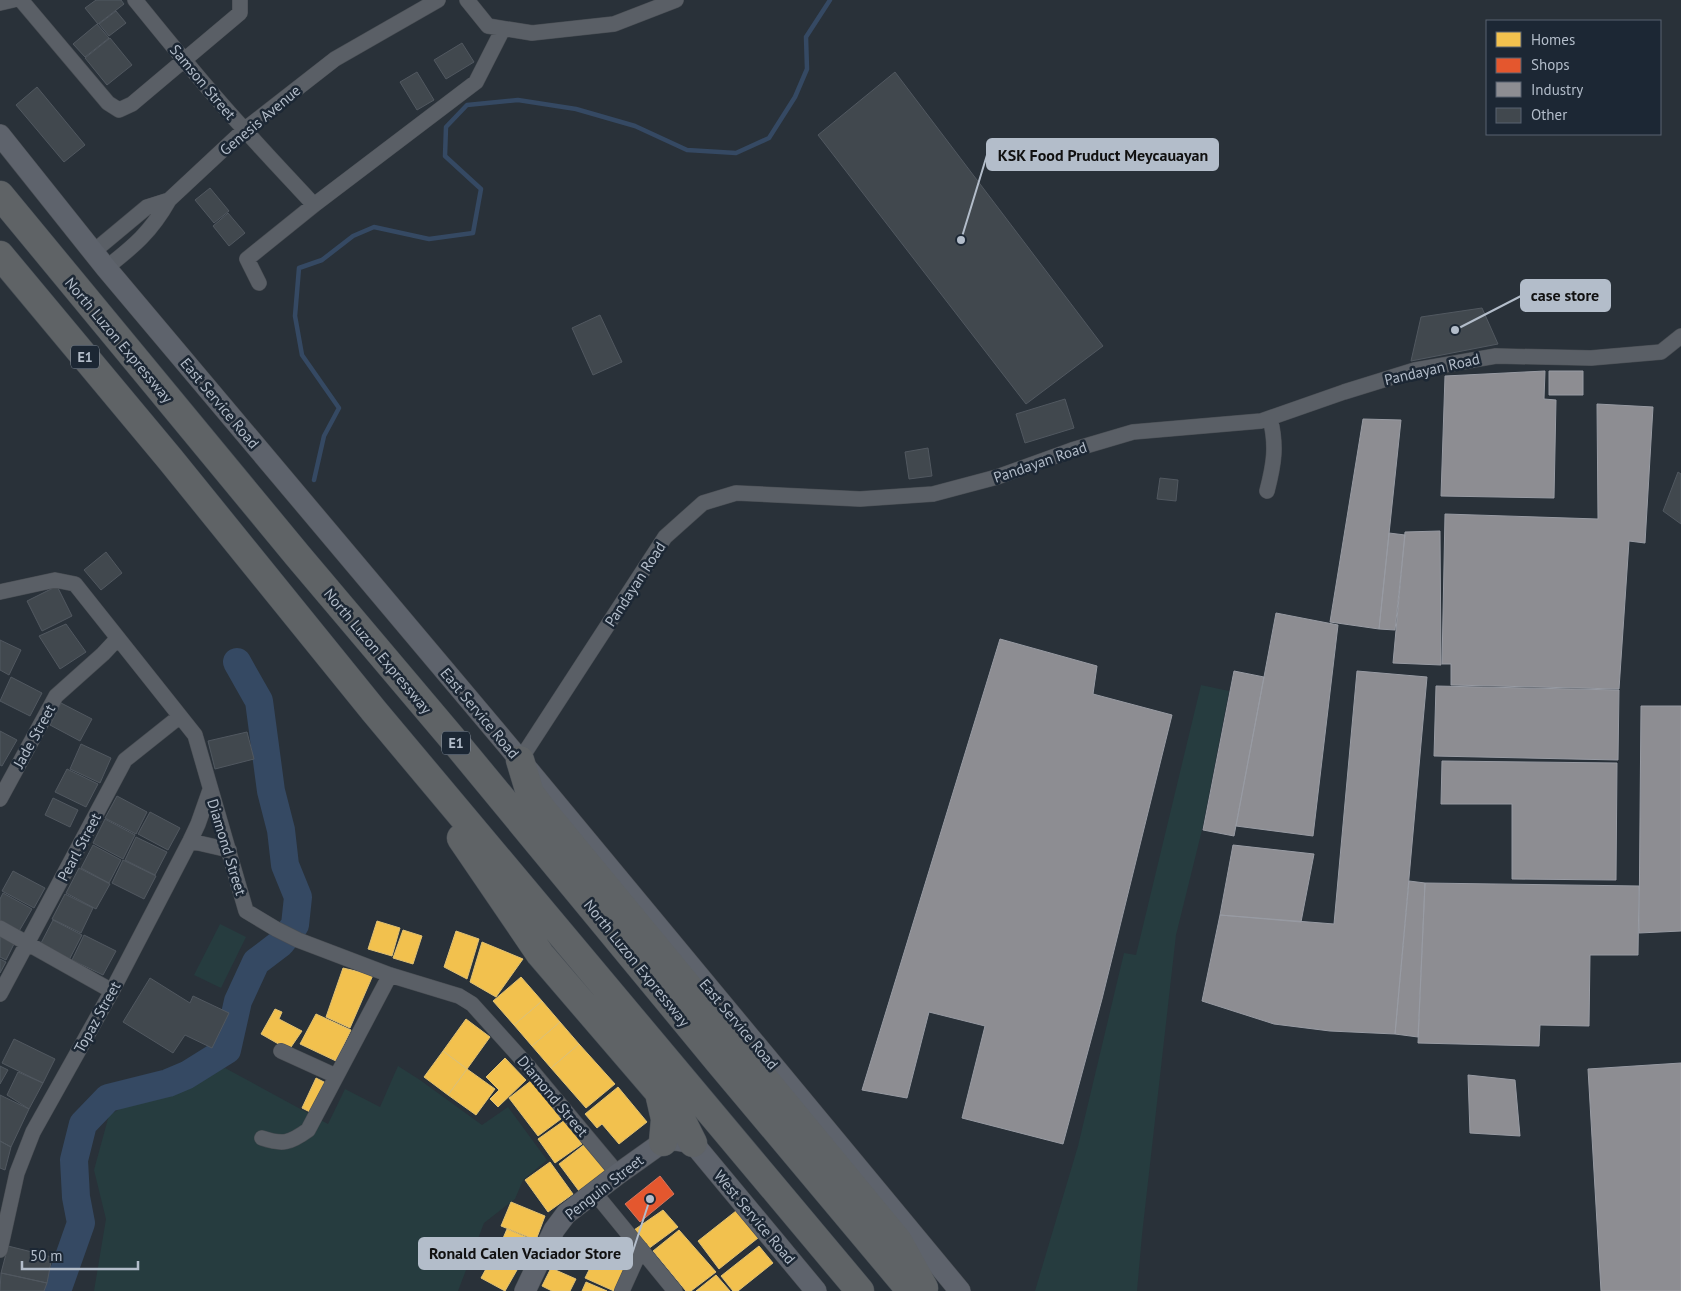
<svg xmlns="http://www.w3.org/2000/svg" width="1681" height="1291" font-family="'PT Sans',sans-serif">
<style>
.green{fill:#263c3f}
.homes{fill:#f2c14e;stroke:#dfc073}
.shops{fill:#e4572e;stroke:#d5765d}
.industry{fill:#8d8d92;stroke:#989ba3}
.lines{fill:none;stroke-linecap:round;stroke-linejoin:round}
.stream{stroke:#354963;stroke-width:4.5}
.river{stroke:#354963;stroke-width:28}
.building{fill:#41484e;stroke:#515860}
.street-casing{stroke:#484d53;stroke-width:16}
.secondary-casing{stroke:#484d53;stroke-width:22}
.highway-casing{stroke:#464d54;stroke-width:29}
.street{stroke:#5a5f66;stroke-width:15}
.secondary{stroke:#5e636c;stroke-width:21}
.highway{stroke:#5f6366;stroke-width:28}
.labels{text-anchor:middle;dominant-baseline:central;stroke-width:5;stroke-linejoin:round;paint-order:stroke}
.shield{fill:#1c2734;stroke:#86909d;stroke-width:1}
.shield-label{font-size:14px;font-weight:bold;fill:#b3bdca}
.street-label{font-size:15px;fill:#b3bdca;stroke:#1c2734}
.leader{fill:none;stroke:#b3bdca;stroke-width:2}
.callout-dot{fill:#b3bdca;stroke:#1c2734;stroke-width:2}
.callout{fill:#b3bdca;stroke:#b3bdca;stroke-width:2}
.callout-label{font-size:16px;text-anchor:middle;font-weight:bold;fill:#111}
</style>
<rect width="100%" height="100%" fill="#293139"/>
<!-- green -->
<path class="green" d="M1201 685 1229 691 1202 830 1176 935 1142 1235 1137 1291H1035L1078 1146 1124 953 1136 955Z
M220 924 246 937 221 988 194 975Z
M398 1066 420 1080 482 1125 508 1107 547 1160 523 1180 515 1199 484 1223 458 1291H94L106 1219 94 1170 109 1115 143 1096 225 1068 328 1124 345 1089 380 1107Z"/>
<!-- homes -->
<path class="homes" d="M377 921 400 928 392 956 368 949Z
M403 930 422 936 413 964 393 958Z
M456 931 479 939 467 979 444 967Z
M482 942 523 959 496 997 470 982Z
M343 968 373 975 350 1028 326 1017Z
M521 977 542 1001 514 1025 493 1001Z
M542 1001 560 1022 532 1046 514 1025Z
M275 1009 282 1012 279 1019 302 1031 289 1050 261 1034Z
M316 1014 351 1030 336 1061 300 1044Z
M466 1019 490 1037 467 1069 443 1051Z
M560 1022 579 1044 551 1068 532 1046Z
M579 1044 615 1084 586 1108 551 1068Z
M443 1051 467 1069 448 1095 424 1077Z
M505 1058 526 1080 498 1107 490 1099 499 1090 486 1077Z
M467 1069 495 1089 476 1115 448 1095Z
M316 1078 328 1084 314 1114 302 1108Z
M532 1080 561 1119 538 1136 509 1098Z
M618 1087 647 1122 619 1144 602 1124 597 1128 585 1114Z
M565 1120 582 1144 555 1163 538 1139Z
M585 1144 606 1171 579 1191 559 1164Z
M550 1162 573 1194 548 1212 525 1180Z
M511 1202 545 1216 536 1240 501 1226Z
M663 1210 678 1227 648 1249 634 1230Z
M736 1211 758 1238 719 1269 698 1241Z
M507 1229 533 1240 524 1261 498 1250Z
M679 1230 716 1272 691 1291H686L653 1251Z
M759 1246 773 1263 738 1291H733L721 1276Z
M597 1254 625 1268 614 1291 585 1278Z
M493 1256 517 1270 505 1291 481 1278Z
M551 1268 576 1279 570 1291H552L542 1286Z
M716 1275 730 1291H696Z
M586 1282 607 1291H582Z"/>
<!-- shops -->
<path class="shops" d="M660 1176 674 1194 640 1222 625 1204Z"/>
<!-- industry -->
<path class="industry" d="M1545 371 1544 399 1556 400 1554 498 1441 496 1445 376Z
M1549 371H1583V395H1549Z
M1597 404 1653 407 1645 543 1629 541 1619 689 1451 685V664H1442L1445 514 1598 519Z
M1363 419 1401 420 1379 629 1330 622Z
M1440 531 1441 665 1393 663 1405 532Z
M1389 533 1405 535 1395 630 1379 629Z
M1276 613 1338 625 1313 836 1236 826Z
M1000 639 1097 666 1093 694 1172 715 1102 999 1063 1144 962 1118 985 1026 929 1012 907 1098 862 1090Z
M1234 671 1264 677 1234 836 1203 830Z
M1357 671 1427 677 1395 1034 1330 1031 1274 1024 1202 1001 1220 915 1334 924Z
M1436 686 1619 690 1618 760 1434 756Z
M1641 706H1681V931L1639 933Z
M1442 761 1617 763 1616 880 1512 879V804H1441Z
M1233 845 1314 854 1301 922 1220 915Z
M1409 881 1425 883 1418 1037 1395 1034Z
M1425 883 1639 886 1638 955H1590L1589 1026 1540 1025 1539 1046 1418 1043Z
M1681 1063V1291H1601L1588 1069Z
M1468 1075 1515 1080 1520 1136 1470 1133Z"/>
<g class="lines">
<!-- stream -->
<path class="stream" d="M314 480 324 436 339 408 302 355 295 316 299 268 322 260 353 236 374 227 429 239 473 233 481 189 445 156 446 127 467 105 518 100 576 109 635 126 687 150 736 153 769 138 795 97 807 69 806 37 830 0"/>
<!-- river -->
<path class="river" d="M57 1291 81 1223 76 1197 74 1160 83 1124 108 1098 168 1083 187 1075 227 1050 238 1001 256 962 281 943 295 925 298 897 285 865 281 830 271 791 259 701 237 662"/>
</g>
<!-- building -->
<path class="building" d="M96 0H121L124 4 98 24 85 8Z
M116 11 126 23 109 36 99 24Z
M97 24 109 38 85 57 73 44Z
M110 38 132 65 107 85 85 58Z
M462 43 474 62 446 79 434 60Z
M417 72 434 100 417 110 400 82Z
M895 72 1103 346 1026 404 818 135Z
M37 87 85 145 64 162 16 105Z
M210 188 229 211 214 223 195 200Z
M228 213 245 233 229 246 213 226Z
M1482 308 1498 344 1411 361 1421 317Z
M600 315 622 362 593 375 572 328Z
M1065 399 1074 428 1025 443 1016 414Z
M928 448 932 476 909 479 905 452Z
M1678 472 1681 474V524L1663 511Z
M1160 478 1178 480 1176 501 1157 499Z
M106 552 122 573 101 590 84 570Z
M57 586 72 616 42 631 27 601Z
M66 624 86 652 60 669 39 636Z
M0 640 21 650 9 675 0 670Z
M11 677 42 693 30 716 0 701Z
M61 703 92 719 80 741 50 725Z
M0 731 17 740 2 766 0 765Z
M247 732 254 759 215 769 208 741Z
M81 744 111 758 100 783 70 769Z
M67 769 98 784 86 807 55 792Z
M117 796 147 812 136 834 105 818Z
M53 798 78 810 70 827 45 815Z
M150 812 180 828 168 850 138 834Z
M105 819 135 835 123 859 93 843Z
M136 837 167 852 155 875 125 860Z
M93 845 121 860 109 883 81 868Z
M123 860 156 876 144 899 112 883Z
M79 868 110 884 96 909 66 893Z
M13 871 45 888 34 908 2 891Z
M3 893 32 909 18 933 0 922V899Z
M65 894 93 908 81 933 52 919Z
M53 920 82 935 69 960 40 945Z
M0 934 15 942 6 960 0 957Z
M84 935 116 951 103 975 72 960Z
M0 959 6 962 0 973Z
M150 978 190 1003 193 996 229 1013 212 1048 185 1035 173 1053 123 1022Z
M14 1039 55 1059 43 1083 2 1063Z
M0 1066 8 1070 0 1084Z
M18 1072 43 1083 29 1109 7 1095Z
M0 1095 29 1109 11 1147 0 1141Z
M0 1141 11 1147 5 1170 0 1168Z
M8 1246 52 1257 47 1283 1 1273Z
M1 1273 20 1277 47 1283 44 1291H0Z"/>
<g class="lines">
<!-- street casing -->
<g class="street-casing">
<path id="street" d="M21 0 108 103 119 110 132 104 240 13V0
M135 0C171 44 206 88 244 129 267 155 291 180 314 205
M467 0 488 26 532 33 614 24 676 0
M0 3 13 0
M93 252 147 207 169 200 244 130 335 59 438 0
M106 268C134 246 151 232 169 200
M259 283 247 259 314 205 476 82 503 29
M1267 491C1274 464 1277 446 1270 418
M0 592 55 580 75 584 195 735 246 911 276 929 298 940 390 975 459 996 472 1004 527 1065 618 1174
M520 760 665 537 703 503 736 493 860 499 933 494 997 477 1072 450 1133 432 1261 421 1344 392 1415 370 1496 356 1591 358 1661 352 1681 336
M0 799 56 696 103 654 118 638
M190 841 229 850
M0 928 112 991
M0 994 125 760 179 717
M281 1051 336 1076
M262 1138C283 1145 290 1143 308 1130L390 975
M594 1192 675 1291
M0 1250 17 1173 33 1132 112 991 190 841 198 824 210 790
M622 1291 641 1249"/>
</g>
<!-- secondary casing -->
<g class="secondary-casing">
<path id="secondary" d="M0 135 106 268 520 760 960 1291
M525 1291 554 1230 566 1214 618 1174 663 1142 675 1140 693 1143 816 1291"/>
</g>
<!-- highway casing -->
<g class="highway-casing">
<path id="highway" d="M0 195 298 556 451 737 719 1062 911 1291
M0 255 170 459 374 711 860 1291
M520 760 530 793 545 813 898 1241 924 1288
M461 838 540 954 680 1117 693 1143
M659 1093 665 1119 663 1142"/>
</g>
<!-- street -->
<use href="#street" class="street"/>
<!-- secondary -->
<use href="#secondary" class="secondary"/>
<!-- highway -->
<use href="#highway" class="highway"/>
</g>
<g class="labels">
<!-- shield labels -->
<g class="shield">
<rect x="71" y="345.5" width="28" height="23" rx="4"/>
<rect x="442" y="731.5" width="28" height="23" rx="4"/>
</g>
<g class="shield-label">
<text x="85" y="357">E1</text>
<text x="456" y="743">E1</text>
</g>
<!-- street labels -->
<g class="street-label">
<text transform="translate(203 82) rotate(50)">Samson Street</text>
<text transform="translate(260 120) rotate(-40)">Genesis Avenue</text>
<text transform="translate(119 340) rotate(50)">North Luzon Expressway</text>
<text transform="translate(1432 369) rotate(-13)">Pandayan Road</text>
<text transform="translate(220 403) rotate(50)">East Service Road</text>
<text transform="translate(1040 462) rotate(-19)">Pandayan Road</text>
<text transform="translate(635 584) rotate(-57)">Pandayan Road</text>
<text transform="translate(378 651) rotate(50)">North Luzon Expressway</text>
<text transform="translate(480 713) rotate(50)">East Service Road</text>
<text transform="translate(34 736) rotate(-61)">Jade Street</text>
<text transform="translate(79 847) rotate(-62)">Pearl Street</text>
<text transform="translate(227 847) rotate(73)">Diamond Street</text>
<text transform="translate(637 963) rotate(51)">North Luzon Expressway</text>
<text transform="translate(97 1017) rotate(-61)">Topaz Street</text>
<text transform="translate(739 1024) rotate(50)">East Service Road</text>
<text transform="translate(553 1096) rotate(50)">Diamond Street</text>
<text transform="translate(604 1187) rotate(-38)">Penguin Street</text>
<text transform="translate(755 1217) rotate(50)">West Service Road</text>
</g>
</g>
<!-- callouts -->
<path class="leader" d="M961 240L987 155M1455 330L1521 296M650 1199L632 1254"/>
<g class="callout-dot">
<circle cx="961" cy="240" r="5"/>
<circle cx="1455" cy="330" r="5"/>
<circle cx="650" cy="1199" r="5"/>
</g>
<g class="callout">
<rect x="987" y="139" width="231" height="31" rx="5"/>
<rect x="1521" y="280" width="89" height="31" rx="5"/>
<rect x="419" y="1238" width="213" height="31" rx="5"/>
</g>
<g class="callout-label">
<text x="1103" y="161">KSK Food Pruduct Meycauayan</text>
<text x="1565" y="301">case store</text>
<text x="525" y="1259">Ronald Calen Vaciador Store</text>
</g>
<!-- legend -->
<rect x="1486" y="20" width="175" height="115" fill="#1c2734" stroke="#586370"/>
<rect x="1496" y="32" width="25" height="15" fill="#f2c14e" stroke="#586370"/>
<text x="1531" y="45" font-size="15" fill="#b3bdca">Homes</text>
<rect x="1496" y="58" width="25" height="15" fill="#e4572e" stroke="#586370"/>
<text x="1531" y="70" font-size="15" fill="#b3bdca">Shops</text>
<rect x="1496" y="82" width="25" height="15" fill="#8d8d92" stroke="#586370"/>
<text x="1531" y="95" font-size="15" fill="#b3bdca">Industry</text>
<rect x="1496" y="108" width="25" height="15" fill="#41484e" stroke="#586370"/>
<text x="1531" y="120" font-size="15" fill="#b3bdca">Other</text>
<!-- scale -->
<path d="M22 1261v8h116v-8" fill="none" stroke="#b3bdca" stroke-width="2.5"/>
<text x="30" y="1261" font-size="15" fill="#b3bdca" stroke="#1c2734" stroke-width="4" paint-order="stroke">50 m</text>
</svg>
